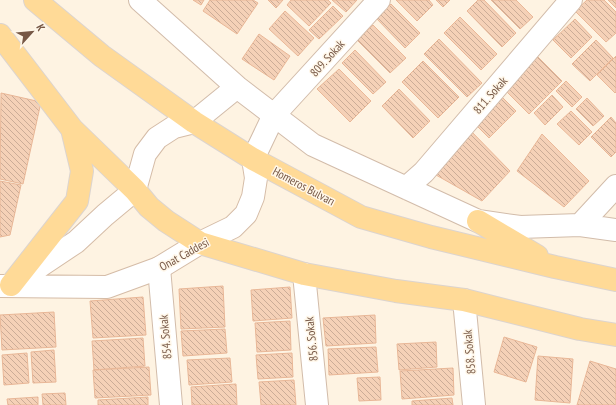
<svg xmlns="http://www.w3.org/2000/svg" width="616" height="405" font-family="'PT Sans Narrow',sans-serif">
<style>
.building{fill:url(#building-back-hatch);stroke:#e9b797}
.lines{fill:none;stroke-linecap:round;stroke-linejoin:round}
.street-casing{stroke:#d2bcaa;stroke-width:24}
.secondary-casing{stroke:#d5bca7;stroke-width:24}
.primary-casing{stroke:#dcd4cf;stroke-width:24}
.street{stroke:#fff;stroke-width:22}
.secondary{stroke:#fff;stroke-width:22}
.primary{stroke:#ffda97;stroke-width:22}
.labels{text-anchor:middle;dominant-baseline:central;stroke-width:3;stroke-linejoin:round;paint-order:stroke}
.street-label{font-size:12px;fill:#775846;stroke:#fff7e9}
</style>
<defs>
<pattern id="building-back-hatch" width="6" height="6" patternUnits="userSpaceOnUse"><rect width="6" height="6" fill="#f5d1b7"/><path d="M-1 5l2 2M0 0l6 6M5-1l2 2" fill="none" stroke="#cbac97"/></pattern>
</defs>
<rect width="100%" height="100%" fill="#fef3e2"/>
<!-- building -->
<path class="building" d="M193 0H204L201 5Z
M210 0H253L258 3 237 34 203 11Z
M268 0H283L276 8Z
M291 0H328L331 3 309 26 287 5Z
M332 0H357L346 12Z
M396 0H429L433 5 417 21Z
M436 0H450L443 7Z
M478 0H484L516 33 502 47 467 11Z
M491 0H516L533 17 520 29Z
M587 0H604L616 12V33L606 42 575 11Z
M608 0H616V8Z
M391 4 420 33 405 48 376 18Z
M333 6 343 16 319 39 309 30Z
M285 11 314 38 298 56 269 29Z
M460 17 497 54 481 70 444 33Z
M575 19 592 37 571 58 553 40Z
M373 25 406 58 390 73 357 40Z
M259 34 290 56 274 80 242 59Z
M439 39 482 83 467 97 424 54Z
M596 40 613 58 590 81 572 64Z
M355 50 386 82 373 94 342 63Z
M536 55 562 81 529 114 503 88Z
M616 56V92L615 93 597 75Z
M423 61 459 97 438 118 402 82Z
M339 69 371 101 350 122 317 89Z
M566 81 582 97 572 107 556 91Z
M399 89 430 121 413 138 382 106Z
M1 93 41 102 23 184 0 179Z
M500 95 516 111 489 138 473 122Z
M552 95 563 107 545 125 534 113Z
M587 98 604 116 593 126 576 109Z
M571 111 592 132 579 145 557 124Z
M611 117 616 123V152L611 157 591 137Z
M470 130 510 171 482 201 429 171Z
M542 134 589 181 564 207 517 171Z
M0 181 21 185 10 235 0 237Z
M223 286 225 327 181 329 179 289Z
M290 287 292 318 253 321 251 290Z
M143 297 146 335 93 338 90 301Z
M54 312 56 347 2 350 0 315Z
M375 315 376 343 326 346 323 318Z
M290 321 291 350 257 352 255 323Z
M225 329 227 353 183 356 181 331Z
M504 337 537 347 526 382 494 372Z
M143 338 145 366 94 370 92 341Z
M436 342 437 367 399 370 397 344Z
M376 347 378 372 329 375 328 349Z
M54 350 56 382 33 383 31 352Z
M27 353 29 383 4 385 2 355Z
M292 353 293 377 258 379 256 355Z
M538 356 573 359 570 403 535 400Z
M230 358 232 382 189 385 187 360Z
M590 361 616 369V405H577Z
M149 367 151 395 95 398 93 370Z
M453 368 454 395 402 399 400 371Z
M380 377 381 400 359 401 357 378Z
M294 380 296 405H261L259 382Z
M236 384 237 405H192L191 387Z
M65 393 66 405H43L42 394Z
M38 397V405H8L7 399Z
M148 397V405H98V400Z
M452 398 453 405H412V401Z"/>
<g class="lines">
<!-- street casing -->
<g class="street-casing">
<path id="street" d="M140 0 237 87 313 145 478 221 520 227 580 225 616 230
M194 122 237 87
M253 159 274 115 379 0
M406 188 424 172 571 0
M580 225 616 186
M159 268 171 405
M304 274 317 405
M464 300 474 405"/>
</g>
<!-- secondary casing -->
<g class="secondary-casing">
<path id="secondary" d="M16 282 76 242 105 215 135 190 145 154 157 138 174 127 194 122
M0 286 107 287 159 268 200 243 233 227 246 214 253 197 256 178 253 159"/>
</g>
<!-- primary casing -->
<g class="primary-casing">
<path id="primary" d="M35 0 102 56 194 122 253 159 361 217 431 237 555 267 616 280
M0 35 72 129 135 190 149 207 166 221 200 243 304 274 396 291 464 300 580 329 616 335
M478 221 537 256
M11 285 77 201 82 171 72 129"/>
</g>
<!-- street -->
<use href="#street" class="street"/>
<!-- secondary -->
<use href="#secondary" class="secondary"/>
<!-- primary -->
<use href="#primary" class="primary"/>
</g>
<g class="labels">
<!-- street labels -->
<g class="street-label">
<text transform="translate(327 58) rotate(-48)">809. Sokak</text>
<text transform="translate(490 95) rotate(-49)">811. Sokak</text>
<text transform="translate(304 186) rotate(28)">Homeros Bulvarı</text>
<text transform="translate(184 254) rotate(-29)">Onat Caddesi</text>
<text transform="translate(165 337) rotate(-95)">854. Sokak</text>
<text transform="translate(311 339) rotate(-96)">856. Sokak</text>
<text transform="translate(469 352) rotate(-95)">858. Sokak</text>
</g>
</g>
<!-- north arrow -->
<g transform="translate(32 32) rotate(63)" stroke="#fff7e9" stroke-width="3" paint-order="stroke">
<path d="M0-3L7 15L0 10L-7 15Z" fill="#775846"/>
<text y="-6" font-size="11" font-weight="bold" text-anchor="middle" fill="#775846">K</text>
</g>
</svg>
